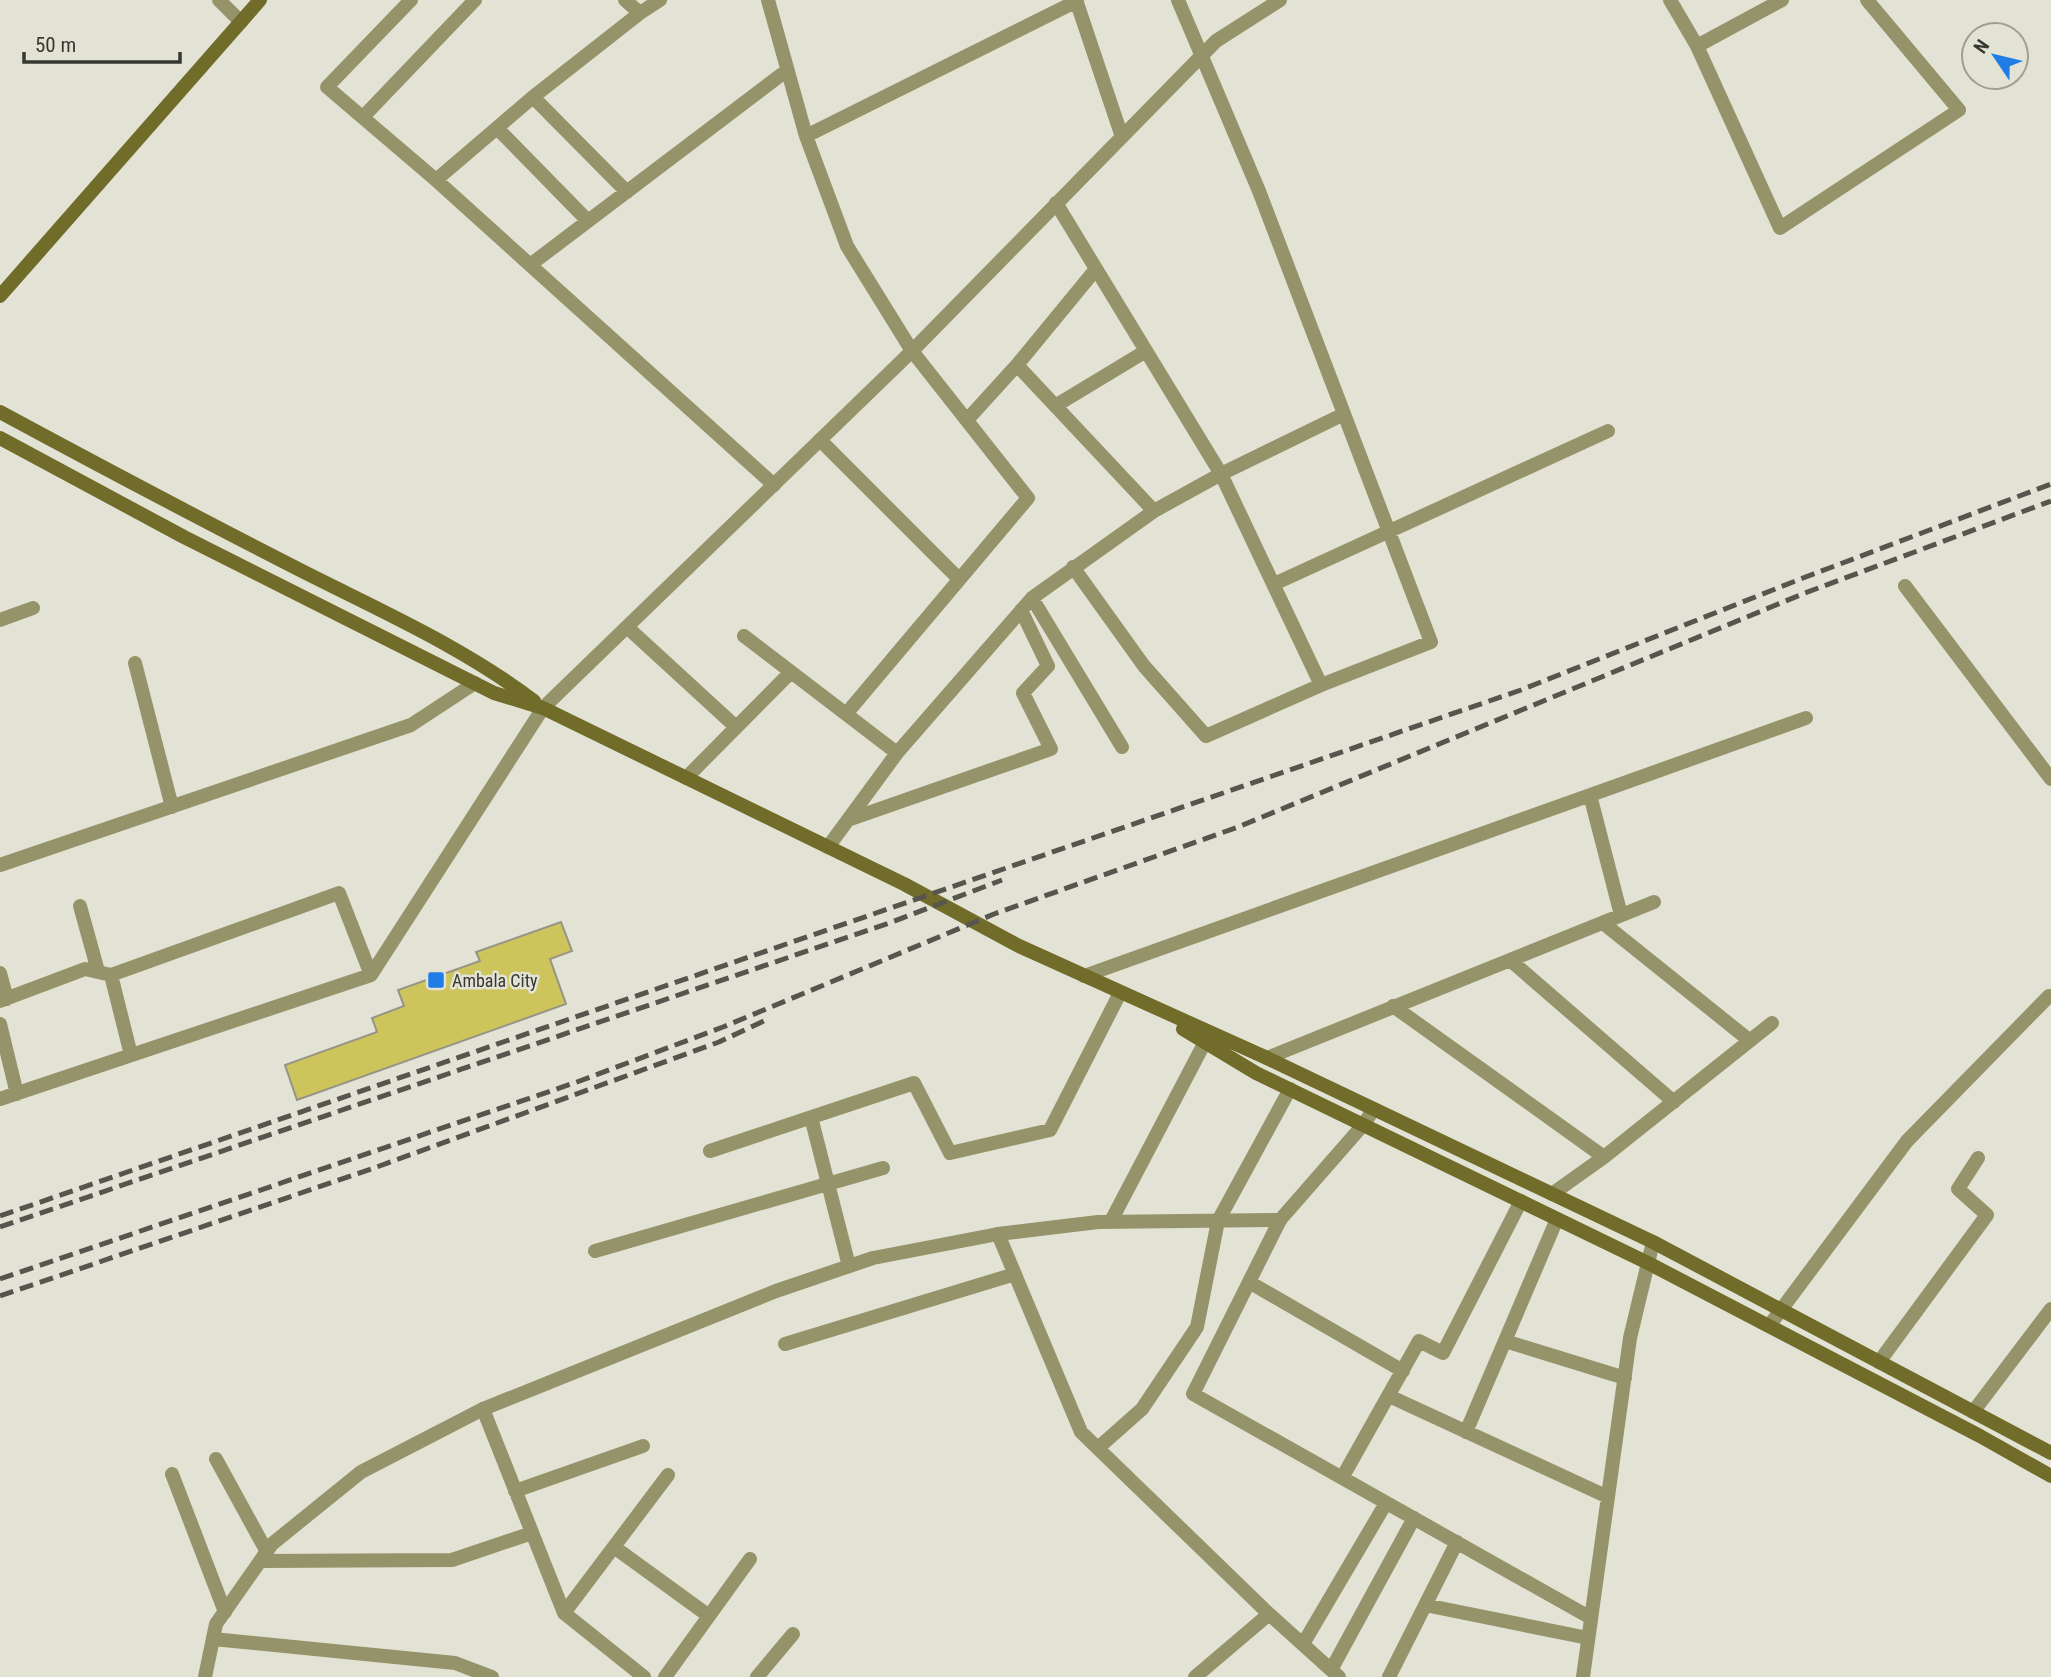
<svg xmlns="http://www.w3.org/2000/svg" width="2051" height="1677" font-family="'Roboto Condensed',sans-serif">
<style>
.building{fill:#cdc55b;stroke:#959487;stroke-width:2}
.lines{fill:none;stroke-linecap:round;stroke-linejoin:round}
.minor{stroke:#959369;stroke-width:14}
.tertiary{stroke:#959369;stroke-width:14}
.secondary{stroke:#716c2a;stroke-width:14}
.rail{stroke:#56564f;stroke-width:5;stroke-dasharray:14 7;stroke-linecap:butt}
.poi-dot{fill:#207de7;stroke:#e3e3d5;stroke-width:2.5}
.labels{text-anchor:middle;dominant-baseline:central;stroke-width:5;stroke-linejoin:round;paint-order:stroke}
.poi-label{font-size:18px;fill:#383832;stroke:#e3e3d5;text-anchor:start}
</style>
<rect width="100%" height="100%" fill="#e3e3d5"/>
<!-- building -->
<path class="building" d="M561 922 572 951 550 959 566 1004 297 1100 285 1065 377 1032 372 1018 404 1006 398 990 480 961 476 952Z"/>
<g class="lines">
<!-- minor -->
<path class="minor" d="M219 0 241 22
M411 0 327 87 436 180 774 485
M625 0 640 13
M768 0 806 136 847 246 912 351 1028 498 846 714
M1076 0 1122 137
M1670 0 1697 46 1780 228 1959 110 1867 0
M1697 46 1782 0
M533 97 627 192
M363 117 475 0
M497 128 588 221
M806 136 1077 1
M436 180 533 97 640 13 660 0
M1056 203 1221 474 1321 685
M530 265 786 71
M1017 365 1154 511
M1055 406 1146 351
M967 420 1017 365 1096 269
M820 440 959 579
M1073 567 1144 666 1206 736 1321 685 1431 642 1259 191 1178 0
M1274 584 1608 431
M1905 586 2051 779
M1032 598 1122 747
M0 620 33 608
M627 627 736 727
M744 636 897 753
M135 663 172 807
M686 778 791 672
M1590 795 1621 915
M848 820 1051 749 1023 693 1048 666 1021 610
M828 847 897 753 1032 598 1154 511 1221 474 1344 414
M0 865 411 725 475 683
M80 906 98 971
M1603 923 1749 1040
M1510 960 1674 1102
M0 973 7 999
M111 975 131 1055
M1084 976 1806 718
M0 1001 85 969 111 975 339 893 371 975
M1393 1006 1604 1157
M0 1024 17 1094
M1267 1058 1654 902
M0 1099 371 975 543 708
M811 1117 849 1266
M710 1151 914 1083 950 1153 1050 1130 1120 993
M1552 1194 1604 1157 1772 1023
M1280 1220 1193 1394 1591 1618
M1111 1221 1205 1042
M998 1234 1081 1432 1269 1614 1339 1677
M595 1251 883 1168
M1249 1282 1403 1371
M1769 1326 1907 1141 2049 996
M1505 1341 1625 1378
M785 1344 1015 1274
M1879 1362 1987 1215 1958 1189 1978 1158
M1389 1396 1608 1497
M483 1409 564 1613 644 1677
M1973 1412 2051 1309
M1466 1432 1557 1219
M1098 1448 1142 1409 1197 1327 1218 1221 1290 1089
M216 1459 267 1552
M172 1474 225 1612
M1342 1478 1419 1341 1443 1353 1521 1201
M515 1491 643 1446
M614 1547 709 1616
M261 1561 452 1560 532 1533
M1425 1605 1588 1638
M564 1613 668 1475
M213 1639 455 1663 492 1677
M1303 1644 1386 1503
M1331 1670 1414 1518
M665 1677 750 1559
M757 1677 793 1634
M1195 1677 1269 1614
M1389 1677 1457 1542
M1583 1677 1630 1338 1653 1242"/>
<!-- tertiary -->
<path class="tertiary" d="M543 708 912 351 1216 41 1280 0
M205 1677 216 1624 272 1544 361 1472 483 1409 776 1291 873 1258 998 1234 1098 1222 1280 1220 1363 1125 1374 1109"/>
<!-- secondary -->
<path class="secondary" d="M0 296 260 0
M0 412C100 466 200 519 302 571 381 611 463 647 534 701
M0 438 184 537 494 693 543 708 904 884 1019 946 1267 1058 1653 1242 2051 1453
M1183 1029 1256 1073 1648 1263 1980 1436 2051 1476"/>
<!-- rail -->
<path class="rail" d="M0 1216 1521 690 1803 578 2051 484
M0 1227 892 922 1002 880
M0 1279 577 1082 723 1027 994 914 1238 827 1805 593 2051 501
M0 1296 374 1168 719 1042 768 1019"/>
</g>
<!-- markers -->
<rect class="poi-dot" x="427" y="971" width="18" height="18" rx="3.5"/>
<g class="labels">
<!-- poi labels -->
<g class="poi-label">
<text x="452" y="980">Ambala City</text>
</g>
</g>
<!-- north arrow -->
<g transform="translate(1995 56) rotate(305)"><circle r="33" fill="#e3e3d5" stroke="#9f9f94" stroke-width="2"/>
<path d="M0-5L12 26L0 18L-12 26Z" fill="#207de7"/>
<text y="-10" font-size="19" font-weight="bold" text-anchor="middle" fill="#383832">N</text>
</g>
<!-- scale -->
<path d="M24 52v10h156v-10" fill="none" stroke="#383832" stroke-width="3.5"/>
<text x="35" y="52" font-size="21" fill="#383832" stroke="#e3e3d5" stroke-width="5" paint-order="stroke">50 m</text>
</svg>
